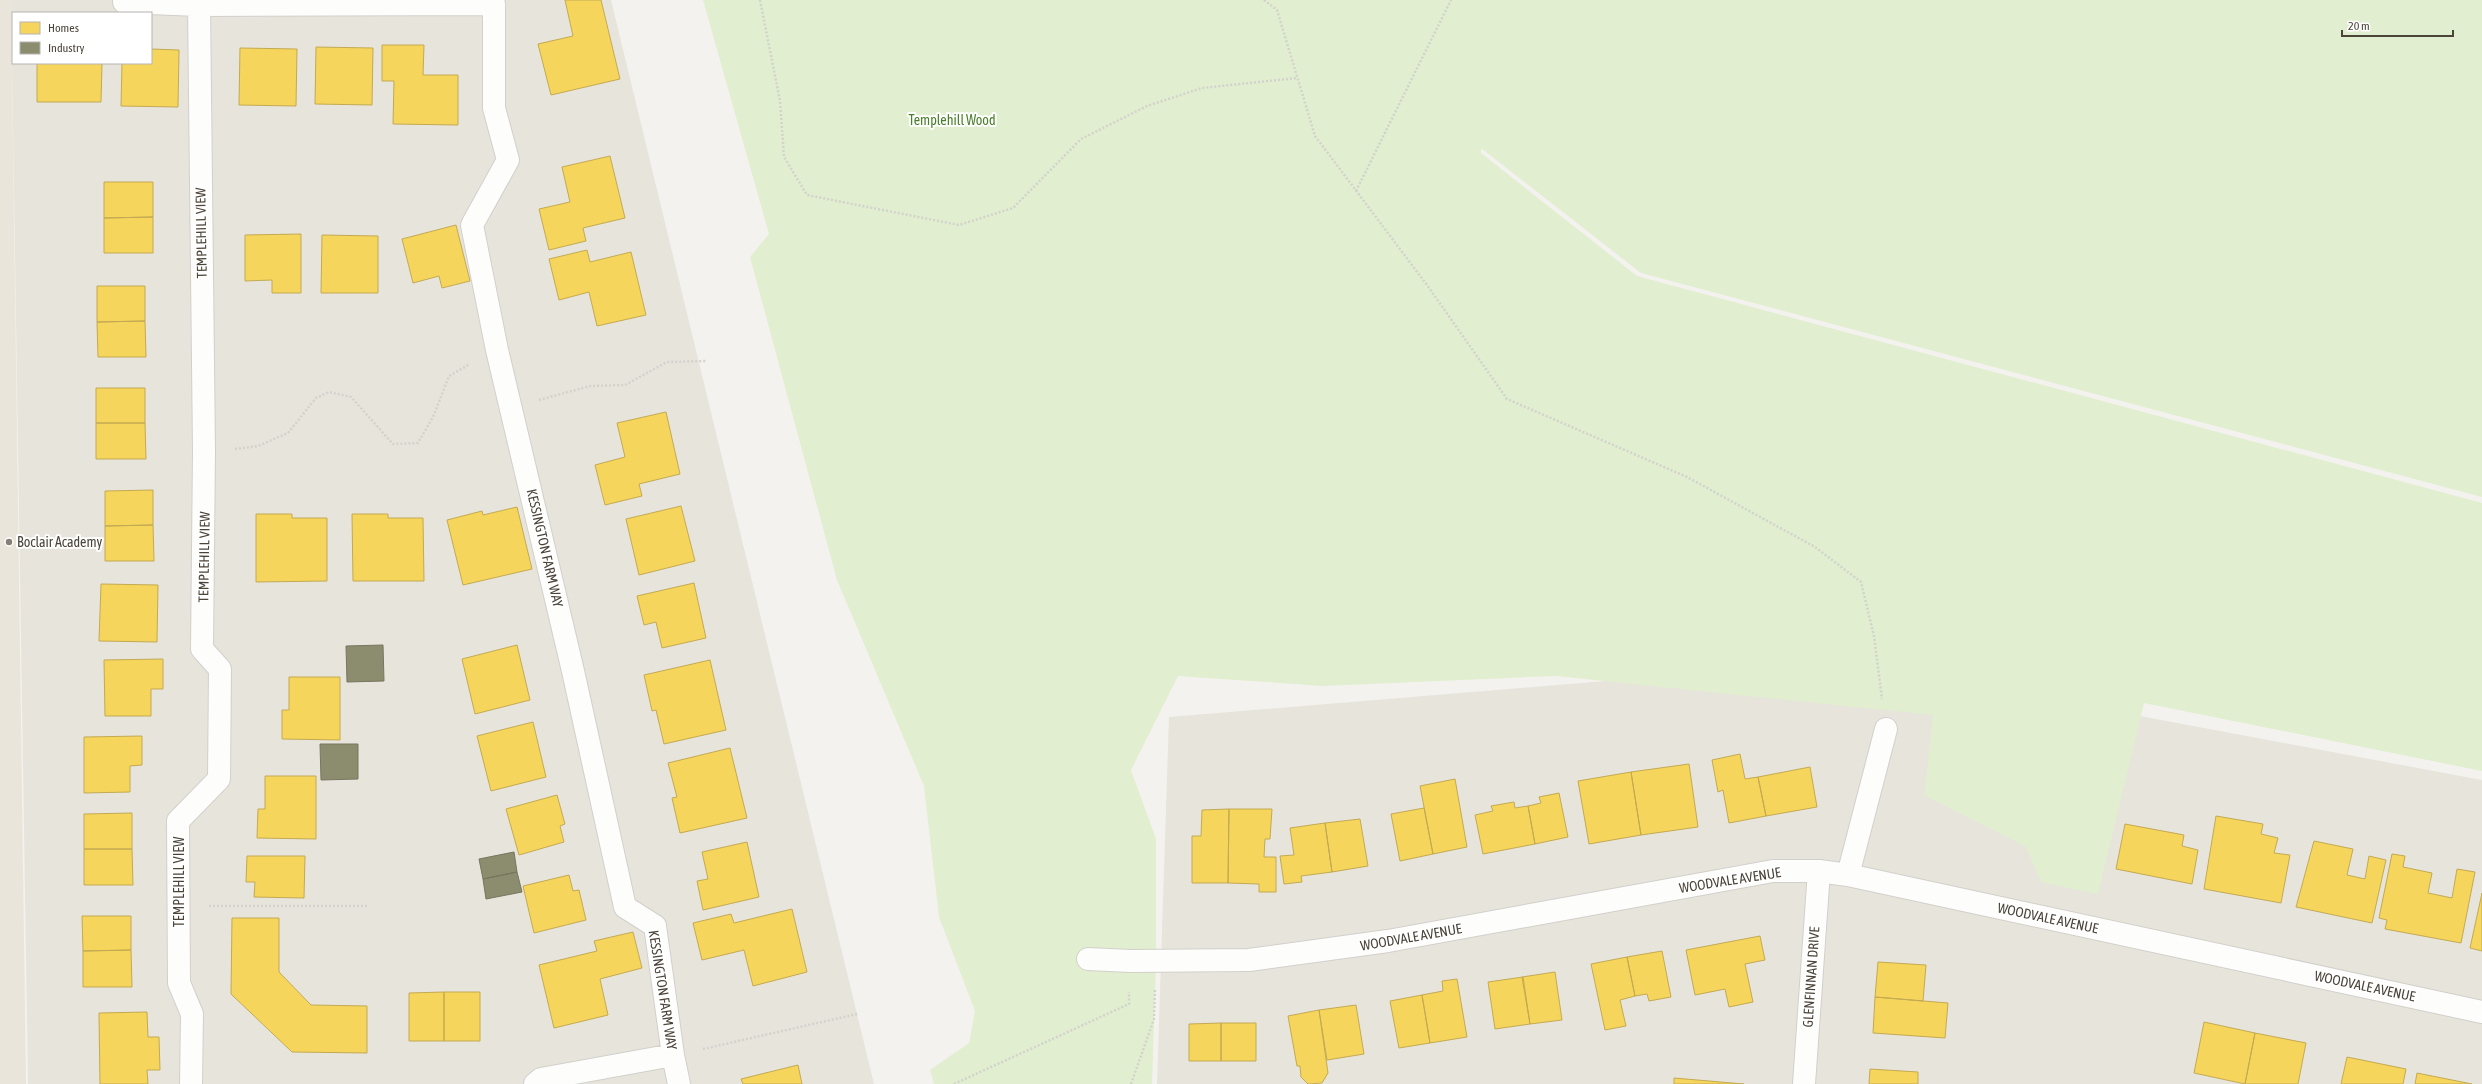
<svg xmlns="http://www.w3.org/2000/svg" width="2482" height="1084" font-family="'Asap Condensed',sans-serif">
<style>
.residential{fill:#e7e4dc;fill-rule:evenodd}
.education{fill:#eae5da}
.green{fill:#e1eecf}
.homes{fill:#f6d55c;stroke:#c3aa52}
.industry{fill:#8c8c6e;stroke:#78765e}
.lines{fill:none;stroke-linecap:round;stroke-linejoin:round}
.minor-casing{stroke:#d2d0cb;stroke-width:24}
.path{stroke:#d3d2cc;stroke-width:2.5;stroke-dasharray:2 2;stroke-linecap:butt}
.minor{stroke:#fdfdfc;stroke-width:22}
.poi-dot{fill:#868178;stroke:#fff;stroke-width:1.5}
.labels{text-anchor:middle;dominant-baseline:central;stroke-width:4;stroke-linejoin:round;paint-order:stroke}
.park-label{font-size:14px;fill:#4a7f2a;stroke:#fff}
.street-label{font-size:14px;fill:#4b4439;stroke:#fff}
.poi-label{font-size:14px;fill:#4b4439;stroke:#fff;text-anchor:start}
</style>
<rect width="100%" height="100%" fill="#f4f2ee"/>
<!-- residential -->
<path class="residential" d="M11 0H611L874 1084H28ZM13 13H151V63H13Z
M1846 661 2482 780V1084H1157L1169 717Z"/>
<!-- education -->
<path class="education" d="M0 0H11L26 1084H0Z"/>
<!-- green -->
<path class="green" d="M703 0H2482V497L1641 273 1481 148V153L1637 276 2482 503V771L2144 703 2098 894 2041 882 2026 847 1924 795 1933 715 1556 676 1323 686 1178 676 1131 770 1156 839V961L1152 1084H934L930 1070 969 1043 975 1011 939 917 924 786 837 580 750 257 769 234Z"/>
<!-- homes -->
<path class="homes" d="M565 0H601L620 79 551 95 538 44 573 36Z
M382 45H424L423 75H458V125L393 124 394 81H382Z
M316 47 373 48 372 105 315 104Z
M240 48 297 49 296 106 239 105Z
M151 49 179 50 178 107 121 106 122 63H151Z
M37 63H102L101 102H37Z
M610 156 625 218 583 228 586 241 549 250 539 209 570 202 562 167Z
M104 182H153V217L104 218Z
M153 217V253H104V218Z
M456 225 470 281 442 288 439 276 413 283 402 239Z
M301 234V293H272V280L245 281V235Z
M322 235 378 236V293H321Z
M587 250 590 262 631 252 646 315 597 326 589 292 559 300 549 259Z
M97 286H145V321L97 322Z
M145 321 146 357H98L97 322Z
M96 388H145V423H96Z
M666 412 680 474 639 484 642 496 605 505 595 465 625 457 617 423Z
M96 423H145L146 459H96Z
M153 490V525L105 526V491Z
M681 506 695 561 639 575 626 519Z
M517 507 532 569 463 585 447 520 482 511 483 515Z
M256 514H292V518H327V581L256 582Z
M352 514H388V518H423L424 581H353Z
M153 525 154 561H105V526Z
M694 583 706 638 662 648 656 622 644 625 637 596Z
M101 584 158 585 157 642 99 641Z
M517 645 530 700 475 714 462 659Z
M163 659V689H151V716H105L104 660Z
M710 660 726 730 664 744 656 710 652 711 644 675Z
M289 677H340V740L282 739V710H289Z
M533 722 546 777 491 791 477 736Z
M142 736V765L130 766V792L84 793V737Z
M730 748 747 818 680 833 672 798 677 797 668 763Z
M1740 754 1745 779 1758 777 1766 816 1729 823 1723 790 1718 792 1712 760Z
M1689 764 1698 827 1641 835 1631 772Z
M1810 767 1817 807 1766 816 1758 777Z
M1631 772 1641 835 1589 844 1578 781Z
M265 776H316V839L257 838 258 809H265Z
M1455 779 1467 847 1433 854 1420 786Z
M1559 793 1568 837 1535 844 1528 806 1541 803 1539 797Z
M557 795 565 824 560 826 564 842 519 855 506 809Z
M1514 802 1515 808 1528 806 1535 844 1483 854 1475 815 1493 811 1491 806Z
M1424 808 1433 854 1400 861 1391 814Z
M1229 809 1228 883H1192V836H1201L1202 810Z
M1229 809H1272L1270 839H1265L1264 857H1276V892H1259V884L1228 883Z
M132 813V849H84V814Z
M2216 816 2263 824 2261 834 2278 838 2274 853 2290 855 2281 903 2204 889Z
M1360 819 1368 866 1332 872 1325 823Z
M1325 823 1332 872 1301 876 1302 882 1284 884 1280 856 1294 855 1290 828Z
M2125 824 2184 835 2182 846 2198 850 2192 884 2116 869Z
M2314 841 2353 849 2347 875 2365 879 2369 856 2386 860 2372 923 2296 907Z
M747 842 759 897 703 910 697 881 708 879 702 852Z
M84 849H132L133 885H84Z
M2392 854 2405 856 2403 867 2432 873 2428 893 2452 898 2457 869 2475 872 2461 943 2385 929 2387 920 2379 918Z
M247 856H305L304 898 254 897 255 882H246Z
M569 875 573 891 579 890 586 920 534 933 523 886Z
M2482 893V951L2470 948Z
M792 909 807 972 753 986 744 950 702 960 693 923 731 914 734 923Z
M82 916H131V950L83 951Z
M232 918H279V972L311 1005 367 1006V1053L292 1052 231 994Z
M633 932 642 968 600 979 608 1015 554 1028 539 965 597 951 594 941Z
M1760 936 1765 960 1745 964 1753 1002 1729 1007 1725 989 1695 995 1686 950Z
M131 950 132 987H83V951Z
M1662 951 1671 997 1649 1001 1647 994 1635 996 1627 957Z
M1627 957 1635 996 1620 1000 1626 1026 1605 1030 1591 964Z
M1878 962 1926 965 1923 1001 1875 997Z
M1555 972 1562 1020 1530 1024 1522 977Z
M1523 977 1530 1024 1495 1029 1488 982Z
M1457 979 1467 1037 1430 1043 1422 995 1443 991 1442 981Z
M444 992H480V1041H444Z
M444 992V1041H409V993Z
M1422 995 1430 1043 1399 1048 1390 1001Z
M1875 997 1948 1003 1945 1038 1873 1033Z
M1356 1005 1364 1054 1327 1060 1319 1010Z
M1319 1010 1328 1073 1322 1083 1308 1084 1301 1077 1300 1066H1297L1288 1016Z
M147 1012 148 1037H159L160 1070H147L148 1084H100L99 1013Z
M2204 1022 2255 1033 2245 1084 2194 1073Z
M1221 1023V1061H1189V1024Z
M1221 1023H1256V1061H1221Z
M2255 1033 2306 1043 2298 1084H2245Z
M2347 1057 2406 1069 2403 1084H2341Z
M798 1065 802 1084H743L741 1079Z
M1870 1069 1918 1072V1084H1869Z
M2417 1073 2472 1084H2415Z
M1674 1078 1744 1084H1674Z"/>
<!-- industry -->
<path class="industry" d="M383 645 384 681 347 682 346 646Z
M320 744H358V779L321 780Z
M514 852 517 872 483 879 479 859Z
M517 872 522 892 486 899 483 879Z"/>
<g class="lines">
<!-- minor casing -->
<g class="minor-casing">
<path id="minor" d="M124 2 199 5
M1848 875 1886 729
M1088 959 1131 961 1249 960 1388 941 1773 871H1819L1848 875 2482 1012
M191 1084 192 1014 179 983 178 821 219 779 220 669 202 649 204 451 199 5 494 4V108L508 160 472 225 497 350 573 671 625 907 655 926 673 1055 679 1084
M535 1084 541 1079 673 1055
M1804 1084 1819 871"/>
</g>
<!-- path -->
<path class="path" d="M760 0 780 101 784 157 807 195 959 225 1013 208 1081 139 1147 106 1202 88 1297 78
M1264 0 1277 10 1315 136 1427 285 1507 399 1687 477 1815 547 1861 582 1874 636 1882 699
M1356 191 1451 0
M539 400 590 386 625 385 667 362 707 361
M235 449 258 446 288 433 316 398 329 392 351 397 393 444 418 443 433 417 449 376 470 364
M209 906H368
M703 1049 857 1014
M954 1084 1129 1004V992
M1131 1084 1154 1019 1155 990"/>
<!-- minor -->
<use href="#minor" class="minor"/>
</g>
<!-- markers -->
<circle class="poi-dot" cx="9" cy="542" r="4"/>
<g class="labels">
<!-- park labels -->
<g class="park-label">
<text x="952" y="120">Templehill Wood</text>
</g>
<!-- street labels -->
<g class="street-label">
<text transform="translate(201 233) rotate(-91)">TEMPLEHILL VIEW</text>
<text transform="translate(545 548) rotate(77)">KESSINGTON FARM WAY</text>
<text transform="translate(204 557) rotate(-89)">TEMPLEHILL VIEW</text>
<text transform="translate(1730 880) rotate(-9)">WOODVALE AVENUE</text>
<text transform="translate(179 882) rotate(-90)">TEMPLEHILL VIEW</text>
<text transform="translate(2048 918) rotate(12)">WOODVALE AVENUE</text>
<text transform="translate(1411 937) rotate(-10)">WOODVALE AVENUE</text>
<text transform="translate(1811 977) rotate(-86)">GLENFINNAN DRIVE</text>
<text transform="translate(2365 986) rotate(12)">WOODVALE AVENUE</text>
<text transform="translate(663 990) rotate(81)">KESSINGTON FARM WAY</text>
</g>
<!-- poi labels -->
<g class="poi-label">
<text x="17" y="542">Boclair Academy</text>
</g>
</g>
<!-- legend -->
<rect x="12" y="12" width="140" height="52" fill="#ffffff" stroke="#b7b4b0"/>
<rect x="20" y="22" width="20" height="12" fill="#f6d55c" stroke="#b7b4b0"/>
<text x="48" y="32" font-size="12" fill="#4b4439">Homes</text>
<rect x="20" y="42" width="20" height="12" fill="#8c8c6e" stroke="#b7b4b0"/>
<text x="48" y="52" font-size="12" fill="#4b4439">Industry</text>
<!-- scale -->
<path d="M2342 30v6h111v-6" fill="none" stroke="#4b4439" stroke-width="2"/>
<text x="2348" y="30" font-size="12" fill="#4b4439" stroke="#ffffff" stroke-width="3" paint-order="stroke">20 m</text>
</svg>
